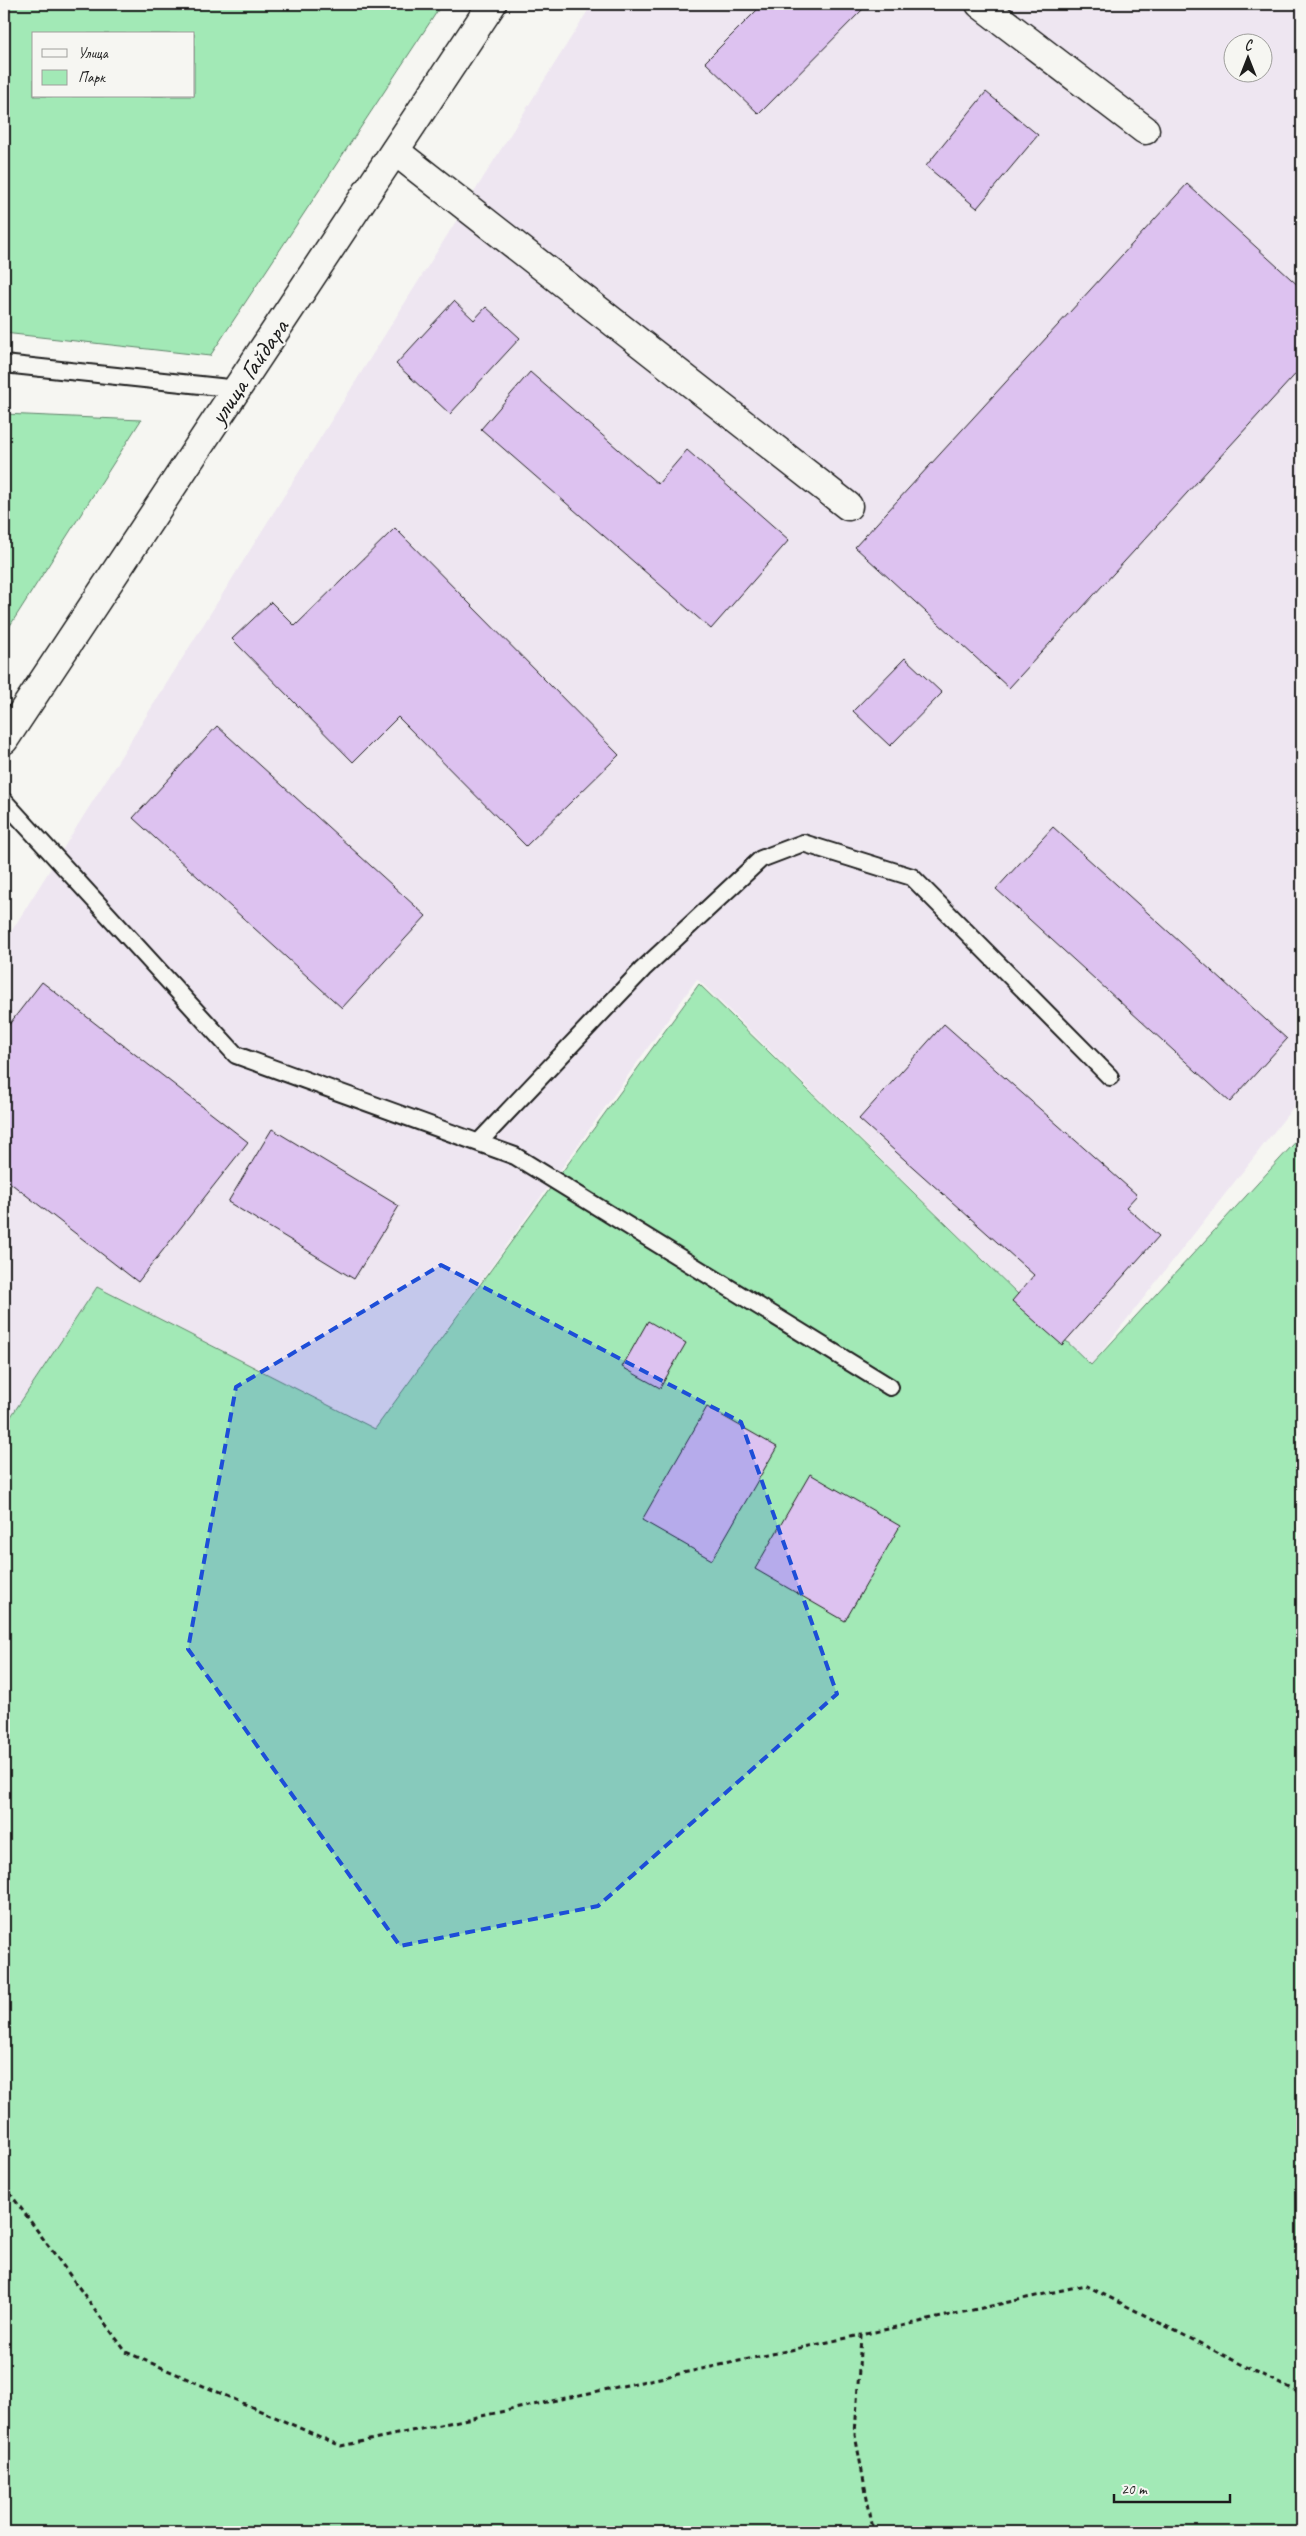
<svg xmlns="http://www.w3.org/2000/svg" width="1306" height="2536" font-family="Caveat,sans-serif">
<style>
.built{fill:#eee6f1;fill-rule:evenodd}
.green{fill:#a2e9b6;stroke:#5f8269;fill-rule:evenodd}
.building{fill:#ddc2f0;stroke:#1c1c1c}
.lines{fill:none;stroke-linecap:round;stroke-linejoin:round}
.service-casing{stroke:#1c1c1c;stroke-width:20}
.minor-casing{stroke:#1c1c1c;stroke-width:31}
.tertiary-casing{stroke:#1c1c1c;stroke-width:31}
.path{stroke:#1c1c1c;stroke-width:3;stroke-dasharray:5 4;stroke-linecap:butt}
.service{stroke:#f6f6f2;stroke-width:16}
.minor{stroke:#f6f6f2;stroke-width:28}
.tertiary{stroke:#f6f6f2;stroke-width:28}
.marked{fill:#1d4ed8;fill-opacity:0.2;stroke:#1d4ed8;stroke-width:4;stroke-dasharray:10 6;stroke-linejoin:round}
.labels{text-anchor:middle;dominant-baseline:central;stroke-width:4.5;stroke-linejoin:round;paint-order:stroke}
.street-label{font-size:25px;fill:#1c1c1c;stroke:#f6f6f2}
</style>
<rect width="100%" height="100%" fill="#f6f6f2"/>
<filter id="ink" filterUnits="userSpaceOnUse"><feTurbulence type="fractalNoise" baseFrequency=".02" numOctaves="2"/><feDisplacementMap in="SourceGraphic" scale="10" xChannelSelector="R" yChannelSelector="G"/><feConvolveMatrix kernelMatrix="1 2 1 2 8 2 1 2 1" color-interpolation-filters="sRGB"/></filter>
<g filter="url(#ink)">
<!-- built -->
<path class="built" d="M592 4H1302V1096L1091 1365 697 979 375 1429 98 1287 4 1427V943ZM1234 42H1264V72H1234Z"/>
<!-- green -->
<path class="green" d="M4 4H442L210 356 4 333ZM34 34H194V96H34Z
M4 414 141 420 4 635Z
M699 984 1091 1365 1302 1135V2532H4V1427L97 1287 375 1429Z"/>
<!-- building -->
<path class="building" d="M763 4H868L759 114 705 62Z
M986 92 1038 135 977 208 926 166Z
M1187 184 1302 289V367L1009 688 855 547Z
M454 301 474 320 486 307 520 338 450 414 396 364Z
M530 372 658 484 687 450 789 540 711 629 481 429Z
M395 528 619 755 526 846 398 717 353 762 232 639 271 602 295 626Z
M905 658 942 693 890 746 853 711Z
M217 726 426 916 342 1008 133 818Z
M1053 827 1287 1039 1230 1102 996 889Z
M42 982 248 1142 138 1282 4 1178V1031Z
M944 1024 1137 1195 1126 1207 1159 1236 1062 1345 1012 1301 1034 1275 859 1119Z
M272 1129 399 1206 354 1279 228 1202Z
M648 1321 686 1343 660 1388 622 1367Z
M707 1407 777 1447 712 1560 642 1520Z
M810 1474 900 1526 845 1621 755 1569Z"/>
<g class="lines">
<!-- service casing -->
<g class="service-casing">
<path id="service" d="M4 364 238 389
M4 801 236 1055 515 1156 890 1387
M479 1142 643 969 761 859 803 843 912 877 1110 1077"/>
</g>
<!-- minor casing -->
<g class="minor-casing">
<path id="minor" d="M980 4 1145 130
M395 151 848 506"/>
</g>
<!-- tertiary casing -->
<g class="tertiary-casing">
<path id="tertiary" d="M4 740 492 4"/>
</g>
<!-- path -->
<path class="path" d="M4 2185 126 2352 341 2446 861 2335
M880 2532 872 2524 855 2435 861 2335 1085 2285 1302 2395"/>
<!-- service -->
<use href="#service" class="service"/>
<!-- minor -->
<use href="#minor" class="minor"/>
<!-- tertiary -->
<use href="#tertiary" class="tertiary"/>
</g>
</g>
<!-- marked area -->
<path class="marked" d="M441 1265 741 1422 837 1694 598 1906 400 1946 188 1649 236 1387Z"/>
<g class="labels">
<!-- street labels -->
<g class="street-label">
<text transform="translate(249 372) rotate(-56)">улица Гайдара</text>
</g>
</g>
<!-- margin -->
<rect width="1306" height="2536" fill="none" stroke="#f6f6f2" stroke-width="20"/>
<rect x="10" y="10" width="1286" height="2516" fill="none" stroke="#1c1c1c" stroke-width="2" filter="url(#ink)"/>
<!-- legend -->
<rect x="32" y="32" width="162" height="65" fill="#f6f6f2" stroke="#9f9f9c"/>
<rect x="42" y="49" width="25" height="8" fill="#f6f6f2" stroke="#9f9f9c"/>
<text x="78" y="58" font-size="15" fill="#1c1c1c">Улица</text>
<rect x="42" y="70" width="25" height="15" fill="#a2e9b6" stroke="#9f9f9c"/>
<text x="78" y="82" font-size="15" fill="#1c1c1c">Парк</text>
<!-- north arrow -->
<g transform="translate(1248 58)"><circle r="24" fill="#f6f6f2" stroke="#9f9f9c"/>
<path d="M0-4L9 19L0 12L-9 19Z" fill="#1c1c1c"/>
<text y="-8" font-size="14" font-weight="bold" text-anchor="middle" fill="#1c1c1c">С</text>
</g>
<!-- scale -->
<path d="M1114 2494v8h116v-8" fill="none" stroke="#1c1c1c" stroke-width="2.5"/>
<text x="1121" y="2494" font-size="15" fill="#1c1c1c" stroke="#f6f6f2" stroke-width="4" paint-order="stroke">20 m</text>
</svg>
